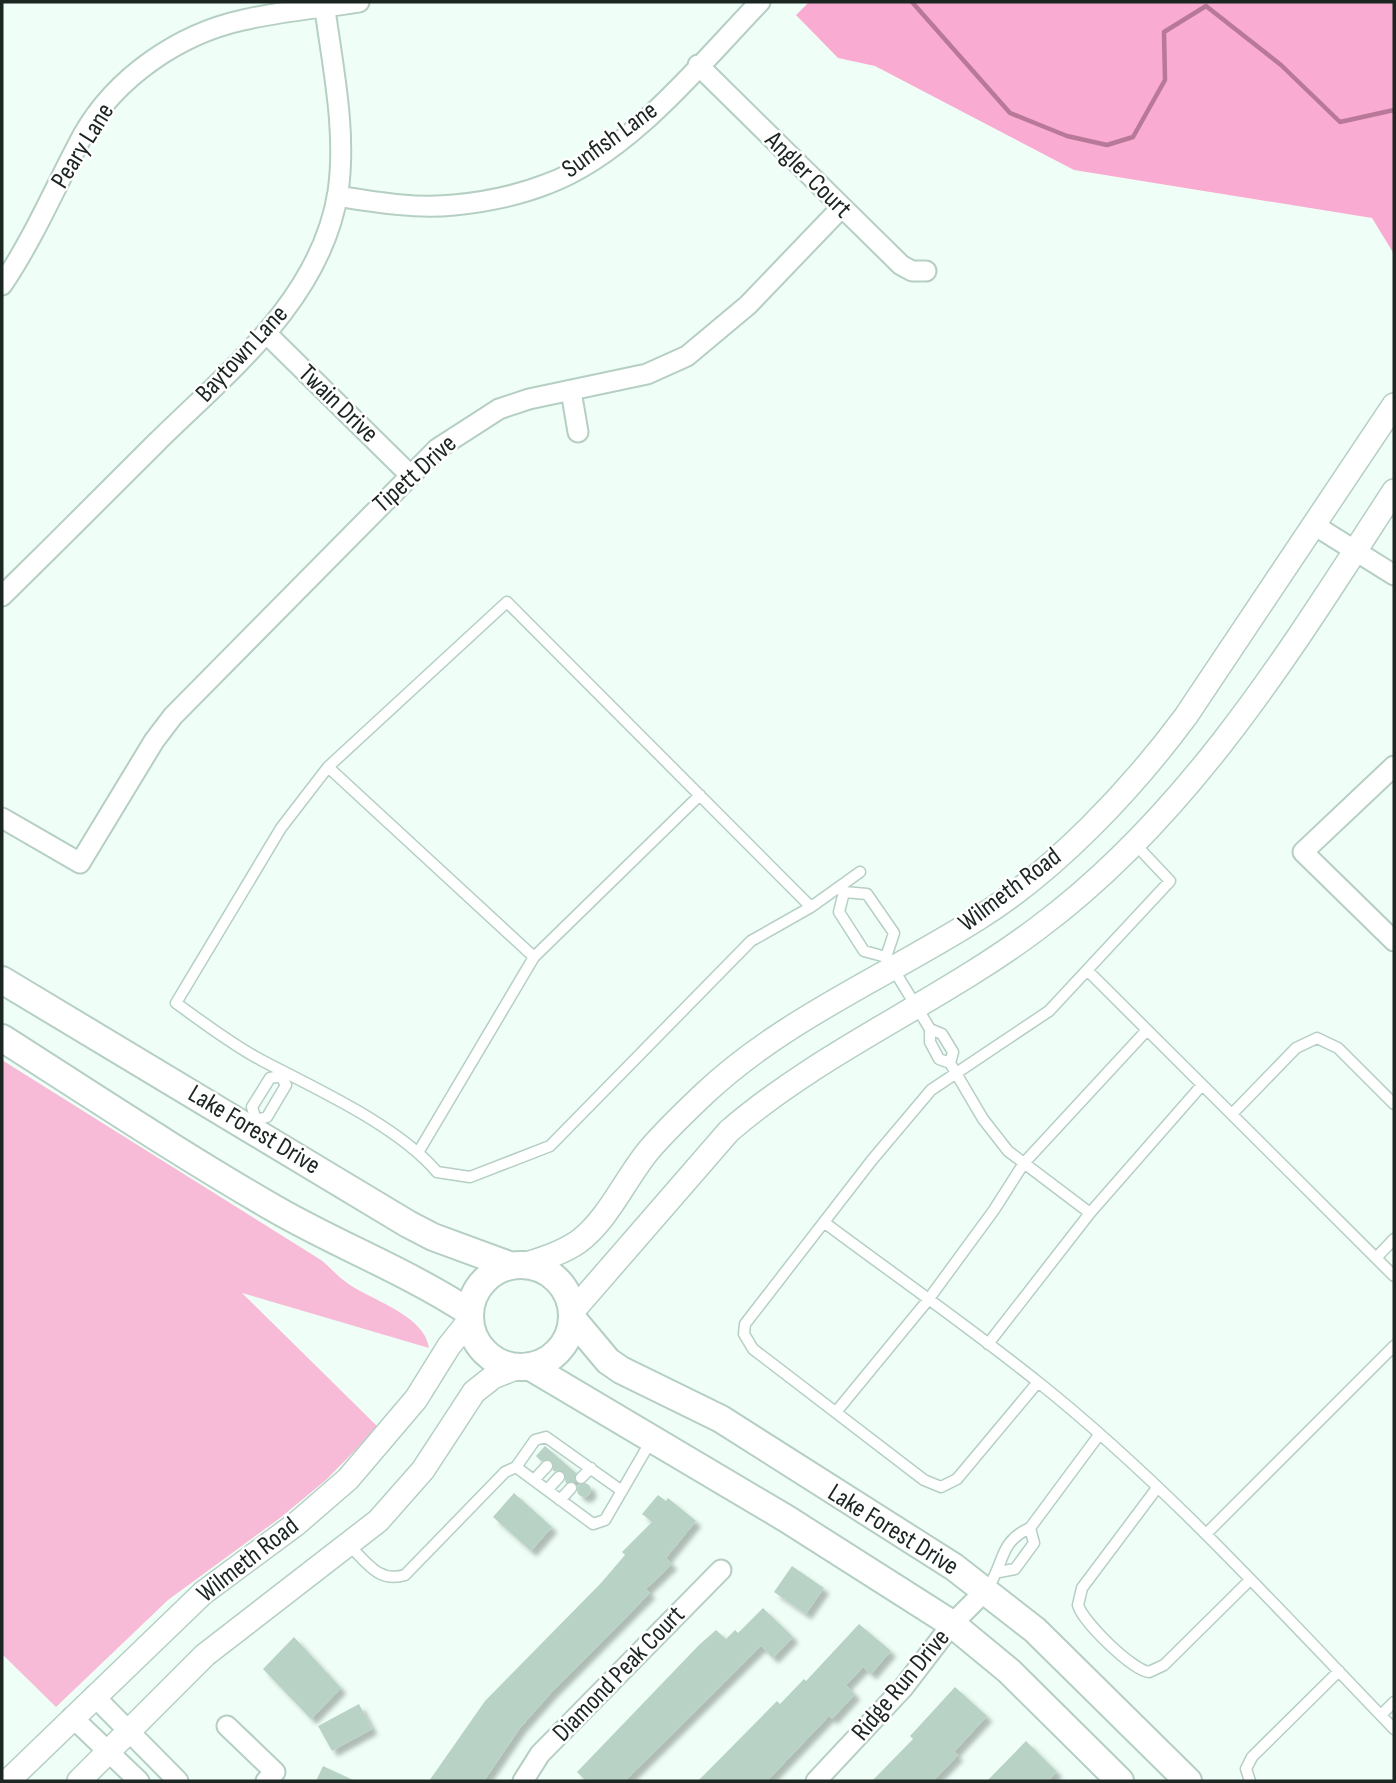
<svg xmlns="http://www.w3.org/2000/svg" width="1396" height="1783" font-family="'Sofia Sans Condensed',sans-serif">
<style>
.green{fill:#f8bbd7}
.forest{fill:#faabd1}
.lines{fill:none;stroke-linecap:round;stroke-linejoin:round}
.stream{stroke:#b87897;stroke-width:4.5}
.building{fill:#b8d2c6;filter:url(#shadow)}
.service-casing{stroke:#b5cfc3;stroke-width:13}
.minor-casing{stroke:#b5cfc3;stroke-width:23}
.tertiary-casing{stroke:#b5cfc3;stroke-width:26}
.secondary-casing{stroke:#b5cfc3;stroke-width:30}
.service{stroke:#fff;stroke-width:10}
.minor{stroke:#fff;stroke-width:19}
.tertiary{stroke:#fff;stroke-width:23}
.secondary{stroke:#fff;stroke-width:26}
.labels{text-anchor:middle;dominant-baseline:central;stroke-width:5;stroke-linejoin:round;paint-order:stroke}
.street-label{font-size:26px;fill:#1b2521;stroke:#fff}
</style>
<defs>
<filter id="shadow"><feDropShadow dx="5.5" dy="5.5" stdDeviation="2" flood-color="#0004"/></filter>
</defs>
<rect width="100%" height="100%" fill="#effff7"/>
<!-- green -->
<path class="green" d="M2 1060 321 1260C331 1268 339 1278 350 1285 374 1301 425 1316 429 1348L242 1293 378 1427 326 1480 280 1518 168 1600 56 1707 2 1654Z"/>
<!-- forest -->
<path class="forest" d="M809 2H1394V254L1372 218 1074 170 875 66 838 58 796 15Z"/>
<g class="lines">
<!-- stream -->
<path class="stream" d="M912 2 1010 113 1067 136 1107 145 1133 137 1165 80 1164 32 1206 6 1281 65 1340 122 1394 110"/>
</g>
<!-- building -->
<path class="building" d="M545 1446 576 1473 575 1482 566 1483 563 1471H553L551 1460 541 1461 536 1456Z
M577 1490a7 7 0 1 1 14 0a7 7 0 1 1-14 0Z
M514 1493 552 1527 531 1551 493 1517Z
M658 1495 666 1501 668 1498 696 1521 666 1558 672 1564 646 1589 650 1593 551 1693 520 1728 484 1781H429L485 1701 601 1583 625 1555 622 1552 652 1522 642 1514Z
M792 1566 824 1588 806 1614 774 1592Z
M763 1608 793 1637 773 1658 761 1646 625 1781H586L577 1772 699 1645 716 1630 726 1639 735 1630 738 1633Z
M859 1624 891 1651 871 1674 863 1667 846 1685 855 1694 832 1719 829 1716 767 1781H698L777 1701 780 1704 804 1679 806 1681Z
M294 1637 341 1688 311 1719 263 1669Z
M955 1687 987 1716 954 1752 958 1755 933 1781H872L913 1739 910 1736Z
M359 1704 372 1729 332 1751 318 1726Z
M1026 1741 1057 1772 1048 1781H987Z
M323 1766 355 1781H316Z"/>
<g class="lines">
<!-- service casing -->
<g class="service-casing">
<path id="service" d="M328 767 534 957
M841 887 844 892 867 894 894 933 886 957
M844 892 839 912 864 951 886 957 930 1029V1042L939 1059 950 1063 983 1119 1008 1151 1090 1213
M811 907 507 602 328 767 281 828 176 1003C204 1023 231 1044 261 1060 316 1089 397 1125 437 1172L470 1177 550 1146 751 941 811 907 860 872
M1088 971 1394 1276
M930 1029 942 1034 953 1052 950 1063
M1232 1114 1296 1048 1317 1038 1338 1048 1394 1104
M256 1120 267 1117 286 1085 281 1076
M252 1127 256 1120 252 1107 270 1078 281 1076
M419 1151 534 957 700 795
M825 1223C896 1276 969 1327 1038 1382 1167 1485 1279 1610 1394 1729
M1376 1258 1394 1239
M988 1344 1090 1213 1202 1085
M1038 1382 957 1479 941 1487 924 1480 753 1349 744 1334 745 1324 872 1160 931 1090 1049 1011 1170 881 1134 843
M836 1412 928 1300 994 1210 1024 1163 1147 1030
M516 1467 535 1440 546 1437 622 1491
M581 1478 591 1468
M534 1480 547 1466
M1157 1488 1082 1588 1078 1605C1083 1622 1132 1670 1149 1672L1164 1665 1250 1580
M547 1490 559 1477
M560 1500 571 1488
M1206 1534 1394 1346
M349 1545C367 1563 379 1583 405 1575L505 1472 516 1467 593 1524 605 1520 652 1439
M999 1572 1015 1569 1034 1543 1030 1528
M987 1589C1005 1564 998 1542 1030 1528L1099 1435
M1381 1715 1394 1702
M1250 1781 1246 1769 1252 1757 1339 1671"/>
</g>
<!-- minor casing -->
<g class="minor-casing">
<path id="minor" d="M698 65 901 265 912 271H926
M337 196C375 202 415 209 454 205 485 202 519 195 547 184 629 154 701 63 760 2
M2 285C34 238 56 185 83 135 116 77 179 34 243 20 281 11 321 8 359 2
M267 334 409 474
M571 391 578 432
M1314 525 1394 575
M2 596C54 545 105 494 157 442 229 371 321 299 338 192 347 130 332 64 324 2
M1394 766 1303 852 1394 941
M2 818 80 863 154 741 173 716 437 449 499 409 529 399 647 374 687 356 748 305 841 208
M94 1696 178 1781
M72 1717 139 1781
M227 1726 275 1772 266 1781
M523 1781 540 1754 721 1570
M816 1781 903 1688 952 1624 986 1590"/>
</g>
<!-- tertiary casing -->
<g class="tertiary-casing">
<path id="tertiary" d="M524 1265C542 1259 562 1253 578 1242 608 1220 625 1179 649 1150 666 1130 686 1111 705 1093 784 1019 887 976 977 919 1055 871 1132 789 1186 716L1394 405
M572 1312 729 1131C823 1050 940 1002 1038 928 1191 814 1292 648 1394 491
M8 1781 203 1593 296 1524 348 1479 416 1399 449 1346 469 1321
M79 1781 205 1655 378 1521 423 1470 474 1392 493 1377 518 1367"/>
</g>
<!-- secondary casing -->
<g class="secondary-casing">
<path id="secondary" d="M2 980 408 1224 433 1237 512 1266
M2 1038C93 1096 183 1156 277 1210 340 1246 408 1272 469 1312
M470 1316a51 51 0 1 1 102 0a51 51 0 1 1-102 0Z
M572 1318 608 1361 621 1370 721 1419 954 1567 1035 1630 1188 1781
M529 1366 787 1519 952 1624 1009 1671 1120 1781"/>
</g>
<!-- service -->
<use href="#service" class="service"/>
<!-- minor -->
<use href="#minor" class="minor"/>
<!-- tertiary -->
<use href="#tertiary" class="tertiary"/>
<!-- secondary -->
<use href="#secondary" class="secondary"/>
</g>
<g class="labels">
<!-- street labels -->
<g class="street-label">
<text transform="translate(610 140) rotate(-36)">Sunfish Lane</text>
<text transform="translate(83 146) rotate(-58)">Peary Lane</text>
<text transform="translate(808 175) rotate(45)">Angler Court</text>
<text transform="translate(242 354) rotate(-47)">Baytown Lane</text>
<text transform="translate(338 404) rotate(44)">Twain Drive</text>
<text transform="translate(415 474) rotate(-42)">Tipett Drive</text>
<text transform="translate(1010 890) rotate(-37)">Wilmeth Road</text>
<text transform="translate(254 1130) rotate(31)">Lake Forest Drive</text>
<text transform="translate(893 1530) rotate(32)">Lake Forest Drive</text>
<text transform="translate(248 1560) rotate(-38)">Wilmeth Road</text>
<text transform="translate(619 1674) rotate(-46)">Diamond Peak Court</text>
<text transform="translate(901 1685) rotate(-50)">Ridge Run Drive</text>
</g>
</g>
<!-- border -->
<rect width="1396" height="1783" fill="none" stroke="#1b2521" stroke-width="7"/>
</svg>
